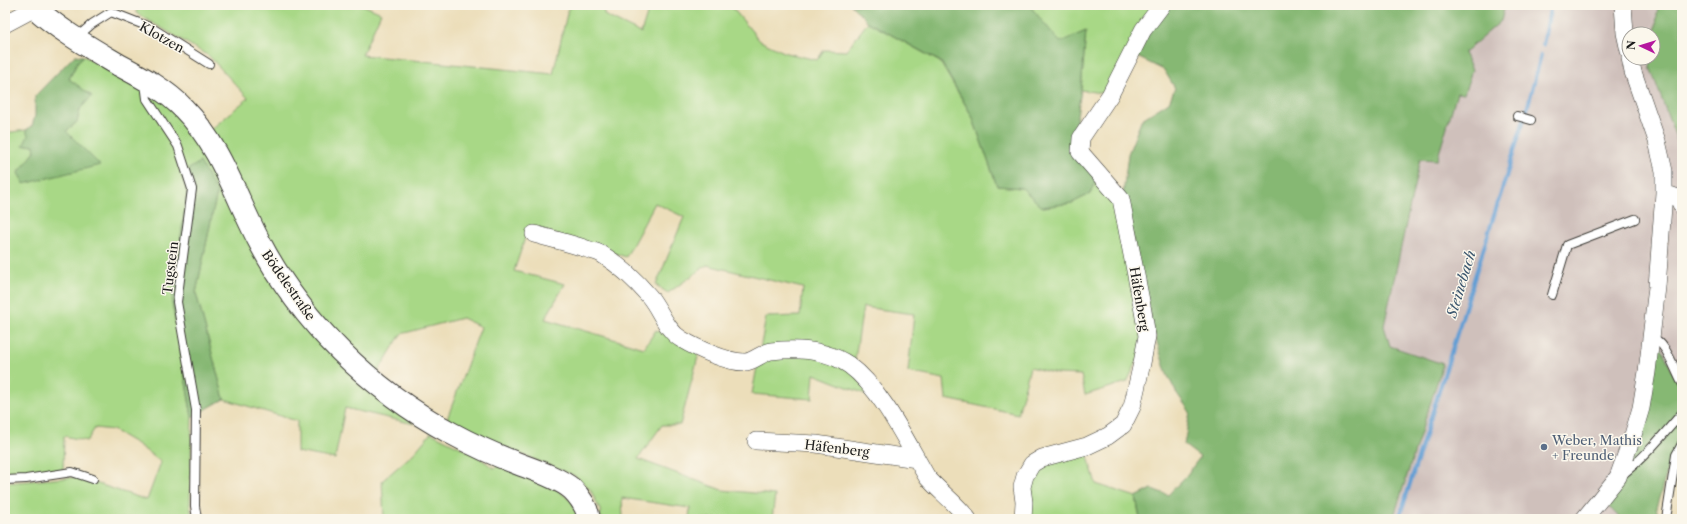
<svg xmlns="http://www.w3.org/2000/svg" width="1687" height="524" font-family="'Libre Caslon Text',serif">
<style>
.industrial{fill:#cfc0bb}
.green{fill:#a8d886;stroke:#627a51}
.forest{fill:#86b873;stroke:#516a48}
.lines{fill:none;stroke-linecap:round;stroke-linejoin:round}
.stream{stroke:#639fd4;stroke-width:4}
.service-casing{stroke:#3b3934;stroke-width:10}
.minor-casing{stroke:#3b3934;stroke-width:18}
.secondary-casing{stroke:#3b3934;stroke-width:24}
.service{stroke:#fff;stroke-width:8}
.minor{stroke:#fff;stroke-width:17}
.secondary{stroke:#fff;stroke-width:22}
.service-dot{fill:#5c6f8a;stroke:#fbf7ec;stroke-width:1.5}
.labels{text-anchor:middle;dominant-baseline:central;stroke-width:3;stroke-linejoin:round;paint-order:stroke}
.street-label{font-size:13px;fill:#1c1c1c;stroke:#fbf7ec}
.service-label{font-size:13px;fill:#4e5e75;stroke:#fbf7ec;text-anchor:start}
.water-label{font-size:14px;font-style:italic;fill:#3c576f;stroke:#fbf7ec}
</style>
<rect width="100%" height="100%" fill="#fbf7ec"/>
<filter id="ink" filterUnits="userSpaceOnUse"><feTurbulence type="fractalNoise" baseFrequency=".025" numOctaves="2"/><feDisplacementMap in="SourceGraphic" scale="8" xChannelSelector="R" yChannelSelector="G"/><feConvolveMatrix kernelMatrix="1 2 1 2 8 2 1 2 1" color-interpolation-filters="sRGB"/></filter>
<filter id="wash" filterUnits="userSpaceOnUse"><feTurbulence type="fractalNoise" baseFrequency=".012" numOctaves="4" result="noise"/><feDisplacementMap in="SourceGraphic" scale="16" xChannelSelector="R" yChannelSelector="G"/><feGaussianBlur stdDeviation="0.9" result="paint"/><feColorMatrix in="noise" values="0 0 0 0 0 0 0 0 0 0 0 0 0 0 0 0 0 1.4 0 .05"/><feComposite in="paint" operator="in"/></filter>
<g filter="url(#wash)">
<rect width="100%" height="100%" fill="#ecdeba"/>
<!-- industrial -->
<path class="industrial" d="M1505 5H1658L1653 46V34H1629V58H1651L1650 67 1682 154V361L1668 363 1646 413 1617 495 1606 504 1621 519H1393L1443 364 1390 346 1384 326 1420 159H1437L1457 93 1464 53 1501 21Z"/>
<!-- green -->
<path class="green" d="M138 5H283L317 8 319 5H363L381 13 362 55 553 74 569 5H604V15L641 33 650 5H730L760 41 786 53 817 60 824 50 846 51 868 22 940 62 972 116 997 186 1022 188 1043 207 1072 203 1090 194 1097 179 1123 194 1153 329 1127 382 1085 395 1081 375 1057 374 1030 367 1018 414 946 399 944 379 908 372 914 314 863 307 853 372 870 396 814 374 812 399 752 394 766 317 800 316 803 288 707 265 668 293 656 285 684 217 655 203 626 257 529 226 514 271 565 284 545 319 644 348 656 330 699 353 680 425H662L638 459 722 490 775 495 772 519H689L690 508 622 498 623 519H601L600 510 590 489 575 476 489 441 447 419 481 327 462 318 401 334 370 385 414 424 345 408 335 459 297 452V421L224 399 196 293 217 192 181 174 187 192 172 303 192 417 190 506 193 519H11L5 516V483L77 477 147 500 161 462 137 444 113 430 95 428 87 441 64 436 63 471 25 475 5 476V133L26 130C28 136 31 138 34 143 39 153 23 166 18 173L99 165 66 131 77 122 80 109 91 96 69 79 78 61 84 56 170 104 200 139 248 98 209 56 136 13Z
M1029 5H1167L1107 94 1081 90 1086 31 1060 43Z
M431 433 472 453 494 468 498 466 557 489 572 502 579 519H384L382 481 414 453Z
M1087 453 1096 484 1136 497 1140 519H1026L1031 478 1039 466Z"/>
<!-- forest -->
<path class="forest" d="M851 5H1029L1060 42 1086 31 1081 90 1073 142 1097 179 1090 194 1072 203 1042 207 1022 188 997 186 972 116 941 62 868 22Z
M1167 5H1505L1501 21 1464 53 1472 70 1464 94 1457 93 1437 160 1420 159 1384 326 1390 346 1443 364 1393 519H1140L1136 497 1152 489 1168 495 1186 476 1200 457 1184 445 1190 412 1176 392 1166 372 1153 329 1123 194 1128 154 1142 119 1169 102 1175 88 1164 70 1133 55Z
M1658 5H1682V154L1650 67 1651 58H1653Z
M75 55 84 56 78 61 69 79 92 96 80 109 77 122 66 131 100 165 24 184 18 173 35 152 34 145 23 146 28 136 26 130 32 126 35 116V96Z
M200 162 217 192 196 293 224 399 192 417 172 303 187 192 181 174Z
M1656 347H1661L1682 390V423L1656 508 1660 519H1621L1606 504 1617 495 1646 413Z"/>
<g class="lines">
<!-- stream -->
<path class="stream" d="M1543 45 1551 5
M1399 519 1526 113 1541 55"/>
</g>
</g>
<g filter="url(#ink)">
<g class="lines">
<!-- service casing -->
<g class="service-casing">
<path id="service" d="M76 38 92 24 111 12 152 28 209 64
M145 83 147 99 178 146 192 189 177 302 196 410 195 506 197 519
M1517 116 1531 120
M1552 295 1567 245 1635 219
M1652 338C1666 341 1675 371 1682 383
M1622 475C1645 457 1663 435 1682 413
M5 480 26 479 72 472 93 479
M1666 519 1676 455 1682 444"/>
</g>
<!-- minor casing -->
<g class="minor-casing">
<path id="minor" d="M1623 5 1625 33 1629 51
M5 24 35 8
M1664 193 1678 198 1682 206
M534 234C552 239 569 243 587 249 592 251 599 252 603 255 619 265 637 282 649 296 660 309 666 330 681 339 696 348 728 363 746 362 754 361 762 353 771 351 797 348 827 350 849 365 882 389 907 443 927 477 940 492 956 503 968 519
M756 441 816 444 917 459
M1023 519 1024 502 1022 487 1025 476 1032 464 1042 458 1087 446 1108 436 1123 425 1132 407 1142 363 1147 336 1143 311 1121 199 1080 152 1081 138 1110 95 1143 30 1162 5
M1584 519 1618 477 1633 435 1641 408 1647 372 1657 287 1664 193V171L1657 141 1633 72 1630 58"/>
</g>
<!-- secondary casing -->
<g class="secondary-casing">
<path id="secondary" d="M32 5C57 29 89 47 119 65 142 77 166 90 184 109 220 145 236 197 259 241 301 322 371 390 451 433 473 445 495 455 519 464 535 470 559 478 572 489 580 497 587 507 589 519"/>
</g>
<!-- service -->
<use href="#service" class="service"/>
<!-- minor -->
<use href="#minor" class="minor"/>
<!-- secondary -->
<use href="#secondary" class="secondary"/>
</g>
</g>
<!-- markers -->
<circle class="service-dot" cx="1544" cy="447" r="4"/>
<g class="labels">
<!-- street labels -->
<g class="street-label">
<text transform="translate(162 37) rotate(29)">Klotzen</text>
<text transform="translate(170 268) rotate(-83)">Tugstein</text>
<text transform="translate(289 285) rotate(55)">Bödelestraße</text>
<text transform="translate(1140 299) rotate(80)">Häfenberg</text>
<text transform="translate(837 448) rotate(7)">Häfenberg</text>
</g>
<!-- service labels -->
<g class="service-label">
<text x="1552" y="440">Weber, Mathis<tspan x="1552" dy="15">+ Freunde</tspan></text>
</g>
<!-- water labels -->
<g class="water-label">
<text transform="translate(1461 284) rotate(-73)">Steinebach</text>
</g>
</g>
<!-- margin -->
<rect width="1687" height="524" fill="none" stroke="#fbf7ec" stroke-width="20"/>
<!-- north arrow -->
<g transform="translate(1641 46) rotate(274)"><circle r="19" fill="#fbf7ec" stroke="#a29f99"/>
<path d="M0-3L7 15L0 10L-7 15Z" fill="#b5179e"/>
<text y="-6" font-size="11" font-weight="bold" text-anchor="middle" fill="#1c1c1c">N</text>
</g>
</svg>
